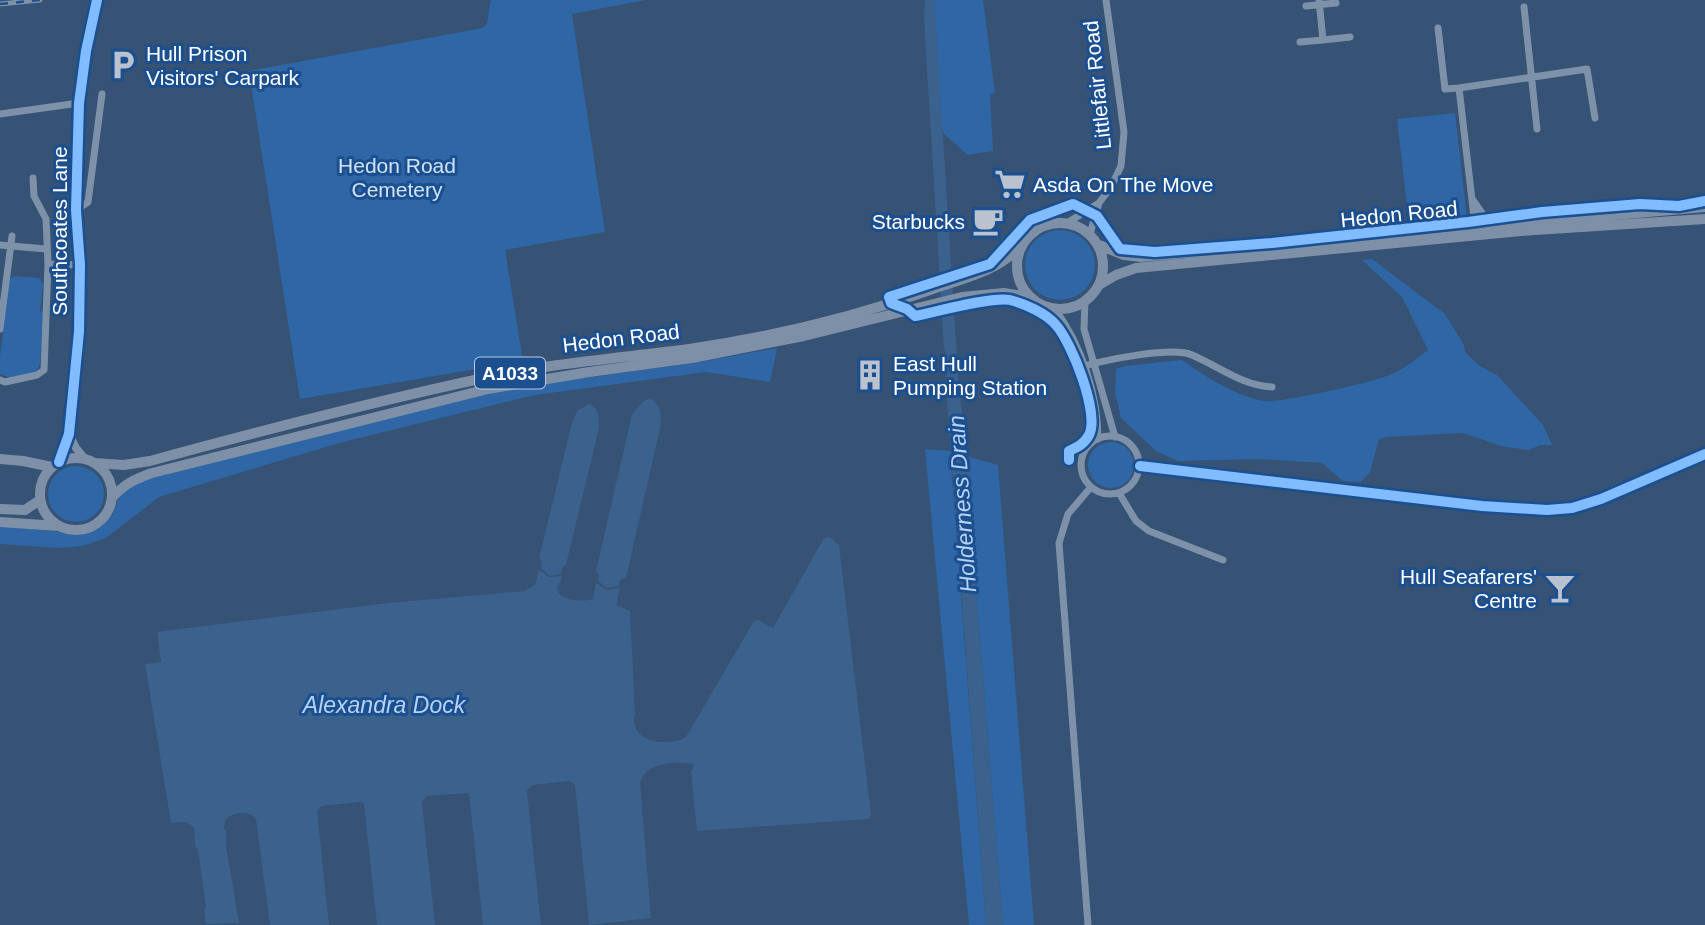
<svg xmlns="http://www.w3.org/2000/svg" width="1705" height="925" font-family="Helvetica,sans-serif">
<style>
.green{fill:#2f66a5}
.water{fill:#3b618d}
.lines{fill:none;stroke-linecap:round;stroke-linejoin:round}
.minor{stroke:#7d92a8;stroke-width:7}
.tertiary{stroke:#7d92a8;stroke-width:8}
.trunk{stroke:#7e90a7;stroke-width:10}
.rail-casing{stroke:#7e92a7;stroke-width:5}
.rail{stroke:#1b4f8f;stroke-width:2.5;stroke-dasharray:8;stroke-linecap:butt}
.cycleway-casing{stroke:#1b4f8f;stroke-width:15}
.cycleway{stroke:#80bcff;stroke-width:10}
.labels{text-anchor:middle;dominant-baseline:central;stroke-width:6;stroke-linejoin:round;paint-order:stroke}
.shield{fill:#1b4f8f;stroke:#bbcadd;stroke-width:2}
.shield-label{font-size:19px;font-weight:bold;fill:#fff}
.poi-label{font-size:21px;fill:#fff;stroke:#1b4f8f;text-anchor:start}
.street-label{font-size:21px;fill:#fff;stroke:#1b4f8f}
.park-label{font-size:21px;fill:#cfe3fa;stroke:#1b4f8f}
.water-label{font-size:23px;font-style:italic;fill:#b5d3f5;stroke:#1b4f8f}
</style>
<rect width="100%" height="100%" fill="#365274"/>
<!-- green -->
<path class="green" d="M491 0H646L572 14 605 232 505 250 523 361 300 399 249 71 483 28 487 23Z
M934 0H983L995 93 990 94 993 151 968 155 942 132Z
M1455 113 1467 218 1409 223 1397 119Z
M1025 265a35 35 0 1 1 70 0a35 35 0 1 1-70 0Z
M1372 259 1445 314 1464 345 1465 352 1478 365 1497 375 1543 425 1552 445H1541L1528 450 1501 446 1463 433 1386 437 1379 439 1370 472 1361 482 1343 481 1322 463 1260 459 1178 461 1156 451 1121 418 1115 393 1116 369 1125 366 1182 360C1204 376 1238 397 1264 401 1281 403 1375 382 1392 374 1404 369 1417 358 1428 350L1402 297 1362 260Z
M15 276 39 278 43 284 40 311 43 312 40 364 37 371 10 378 0 374V356L10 279Z
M777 348 770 382 706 372 535 395 343 442 159 497 106 538 82 546 58 548 0 544V526L82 534 101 526 113 514 118 500 131 483 488 391 694 363Z
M1088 465a23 23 0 1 1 46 0a23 23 0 1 1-46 0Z
M925 449 950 451 986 925H969Z
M966 456 998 465 1034 925H1003L978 616 970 472Z
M48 494a28 28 0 1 1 56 0a28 28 0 1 1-56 0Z"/>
<!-- water -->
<path class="water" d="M925 0H934L935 11 958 373 966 456 970 472 978 616 1003 925H986L946 388 947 360 944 348 924 20Z
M651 398C663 408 662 419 659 433L626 578 620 580 619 586 607 588 598 581 599 575 596 571 632 414 644 401Z
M589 404C599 407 599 419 599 428L566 565 563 566 561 574 550 576 541 568 542 562 539 558 572 423 577 411Z
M830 537 839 545 871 815 869 819 697 831 691 772 694 764C675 761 647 762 640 782L651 918 589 925 575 785 570 781 532 785 527 791 541 925H483L469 793 427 796 422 802 435 925H377L364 804 360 802 321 806 317 811 329 925H270L256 819C248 810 233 812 225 820L224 829H226V846L239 923 206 924 204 909 206 908 198 850 195 846 194 827 185 822 171 823 145 664 161 662 157 632 388 603 524 591 535 585 539 570 549 577 562 576C561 582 555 587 558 592 563 601 585 602 593 599L596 583 607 590 620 588 616 605 630 611 635 713C628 742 666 748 686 737L754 621 758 620 773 628 824 538Z"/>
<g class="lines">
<!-- minor -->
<path class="minor" d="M1306 6 1336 3
M1524 7 1537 129
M1438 28 1445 89 1459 88 1475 226
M1323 40 1350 37
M1300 42 1323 40 1319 0
M1459 88 1587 69 1595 118
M0 114 79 103
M1473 200 1484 216 1495 224
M76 210 88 202 102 94
M1067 223 1099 203 1111 187 1121 166 1124 132 1106 0
M1090 234 1099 203
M0 245 46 249
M48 264 80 265
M1085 301 1084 329 1115 437
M1055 309C1081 345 1098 394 1098 439
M0 329 12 236
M1084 366C1106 360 1172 346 1192 355 1220 367 1241 385 1272 387
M0 380 5 382 37 375 44 370 48 264 46 219 34 196 33 178
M1081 465a29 29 0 1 1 58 0a29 29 0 1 1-58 0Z
M1140 466 1482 506 1547 510 1572 508 1601 499 1705 454
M1119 493 1136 521 1149 531 1223 560
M1088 925 1059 543 1068 514 1091 487"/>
<!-- tertiary -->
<path class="tertiary" d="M69 434 76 448 85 459
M59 462 69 434 79 332 80 265 76 210 79 103 86 51 97 0"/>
<!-- trunk -->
<path class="trunk" d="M1017 266a43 43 0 1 1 86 0a43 43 0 1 1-86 0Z
M1099 245 1124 255 1141 257 1705 207
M1099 285 1116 275 1136 268 1521 231 1705 219
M40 494a36 36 0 1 1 72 0a36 36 0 1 1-72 0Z
M0 459 23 461 52 467
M94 463 124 465 150 461C260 431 372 402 484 378 551 363 621 358 689 349 771 337 852 318 930 290 964 278 994 273 1020 247
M112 498C124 484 135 479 152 473L488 389 589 372 692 358 804 336 962 297 1004 293 1029 297
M0 509 25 510 40 500
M0 522 58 526"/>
<!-- rail casing -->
<g class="rail-casing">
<path id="rail" d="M0 4 40 0"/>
</g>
<!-- rail -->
<use href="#rail" class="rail"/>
<!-- cycleway casing -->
<g class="cycleway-casing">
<path id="cycleway" d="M1069 460V451C1078 447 1084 444 1089 435 1100 414 1072 343 1056 325 1046 313 1025 304 1010 300 993 296 935 312 915 316L907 309 891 303 889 297 990 264 1030 220 1073 204 1097 216 1120 249 1155 252 1272 243 1468 222 1542 212 1640 204 1679 206 1705 201
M59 462 69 434 79 332 80 265 76 210 79 103 86 51 97 0
M1140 466 1482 506 1547 510 1572 508 1601 499 1705 454"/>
</g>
<!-- cycleway -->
<use href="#cycleway" class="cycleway"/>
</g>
<!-- icons -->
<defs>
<g id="parking-bare" transform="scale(2.415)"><path d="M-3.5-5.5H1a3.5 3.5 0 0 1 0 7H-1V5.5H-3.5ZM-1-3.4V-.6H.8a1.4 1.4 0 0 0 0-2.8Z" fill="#b9c2ce" stroke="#1b4f8f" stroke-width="2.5" paint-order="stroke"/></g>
<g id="supermarket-bare" transform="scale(2.415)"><path d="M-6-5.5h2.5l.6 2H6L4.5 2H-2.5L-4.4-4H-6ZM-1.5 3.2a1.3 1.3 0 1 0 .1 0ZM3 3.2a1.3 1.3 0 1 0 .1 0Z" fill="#b9c2ce" stroke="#1b4f8f" stroke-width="2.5" paint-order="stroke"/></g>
<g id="cafe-bare" transform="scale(2.415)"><path d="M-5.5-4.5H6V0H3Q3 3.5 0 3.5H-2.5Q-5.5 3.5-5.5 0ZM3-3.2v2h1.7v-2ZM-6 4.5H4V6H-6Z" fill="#b9c2ce" stroke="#1b4f8f" stroke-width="2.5" paint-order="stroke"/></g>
<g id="building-bare" transform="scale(2.415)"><path d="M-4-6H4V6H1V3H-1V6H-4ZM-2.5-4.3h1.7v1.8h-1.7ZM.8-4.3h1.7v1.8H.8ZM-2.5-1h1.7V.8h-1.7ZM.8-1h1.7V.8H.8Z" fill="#b9c2ce" stroke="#1b4f8f" stroke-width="2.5" paint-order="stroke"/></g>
<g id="bar-bare" transform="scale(2.415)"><path d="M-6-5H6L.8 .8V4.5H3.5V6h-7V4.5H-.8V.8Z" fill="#b9c2ce" stroke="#1b4f8f" stroke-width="2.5" paint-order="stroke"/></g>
</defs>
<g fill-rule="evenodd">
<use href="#parking-bare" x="123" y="65"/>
<use href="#supermarket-bare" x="1010" y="184"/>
<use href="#cafe-bare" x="988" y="221"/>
<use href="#building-bare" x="870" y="375"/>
<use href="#bar-bare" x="1560" y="588"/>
</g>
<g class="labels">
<!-- shield labels -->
<rect class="shield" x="475" y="357.5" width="70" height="31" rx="5"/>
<g class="shield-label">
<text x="510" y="373">A1033</text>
</g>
<!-- poi labels -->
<g class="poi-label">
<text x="146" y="53">Hull Prison<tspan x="146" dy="24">Visitors' Carpark</tspan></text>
<text x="1033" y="184">Asda On The Move</text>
<text x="965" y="221" text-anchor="end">Starbucks</text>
<text x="893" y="363">East Hull<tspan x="893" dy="24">Pumping Station</tspan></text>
<text x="1537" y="576" text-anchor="end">Hull Seafarers'<tspan x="1537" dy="24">Centre</tspan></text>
</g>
<!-- street labels -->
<g class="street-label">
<text transform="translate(1097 85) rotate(-96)">Littlefair Road</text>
<text transform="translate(1399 214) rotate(-6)">Hedon Road</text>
<text transform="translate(59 231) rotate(-90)">Southcoates Lane</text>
<text transform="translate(621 338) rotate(-7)">Hedon Road</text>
</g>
<!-- park labels -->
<g class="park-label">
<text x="397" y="165">Hedon Road<tspan x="397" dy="24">Cemetery</tspan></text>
</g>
<!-- water labels -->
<g class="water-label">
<text transform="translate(962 504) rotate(-94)">Holderness Drain</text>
<text x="384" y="705">Alexandra Dock</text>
</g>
</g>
</svg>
